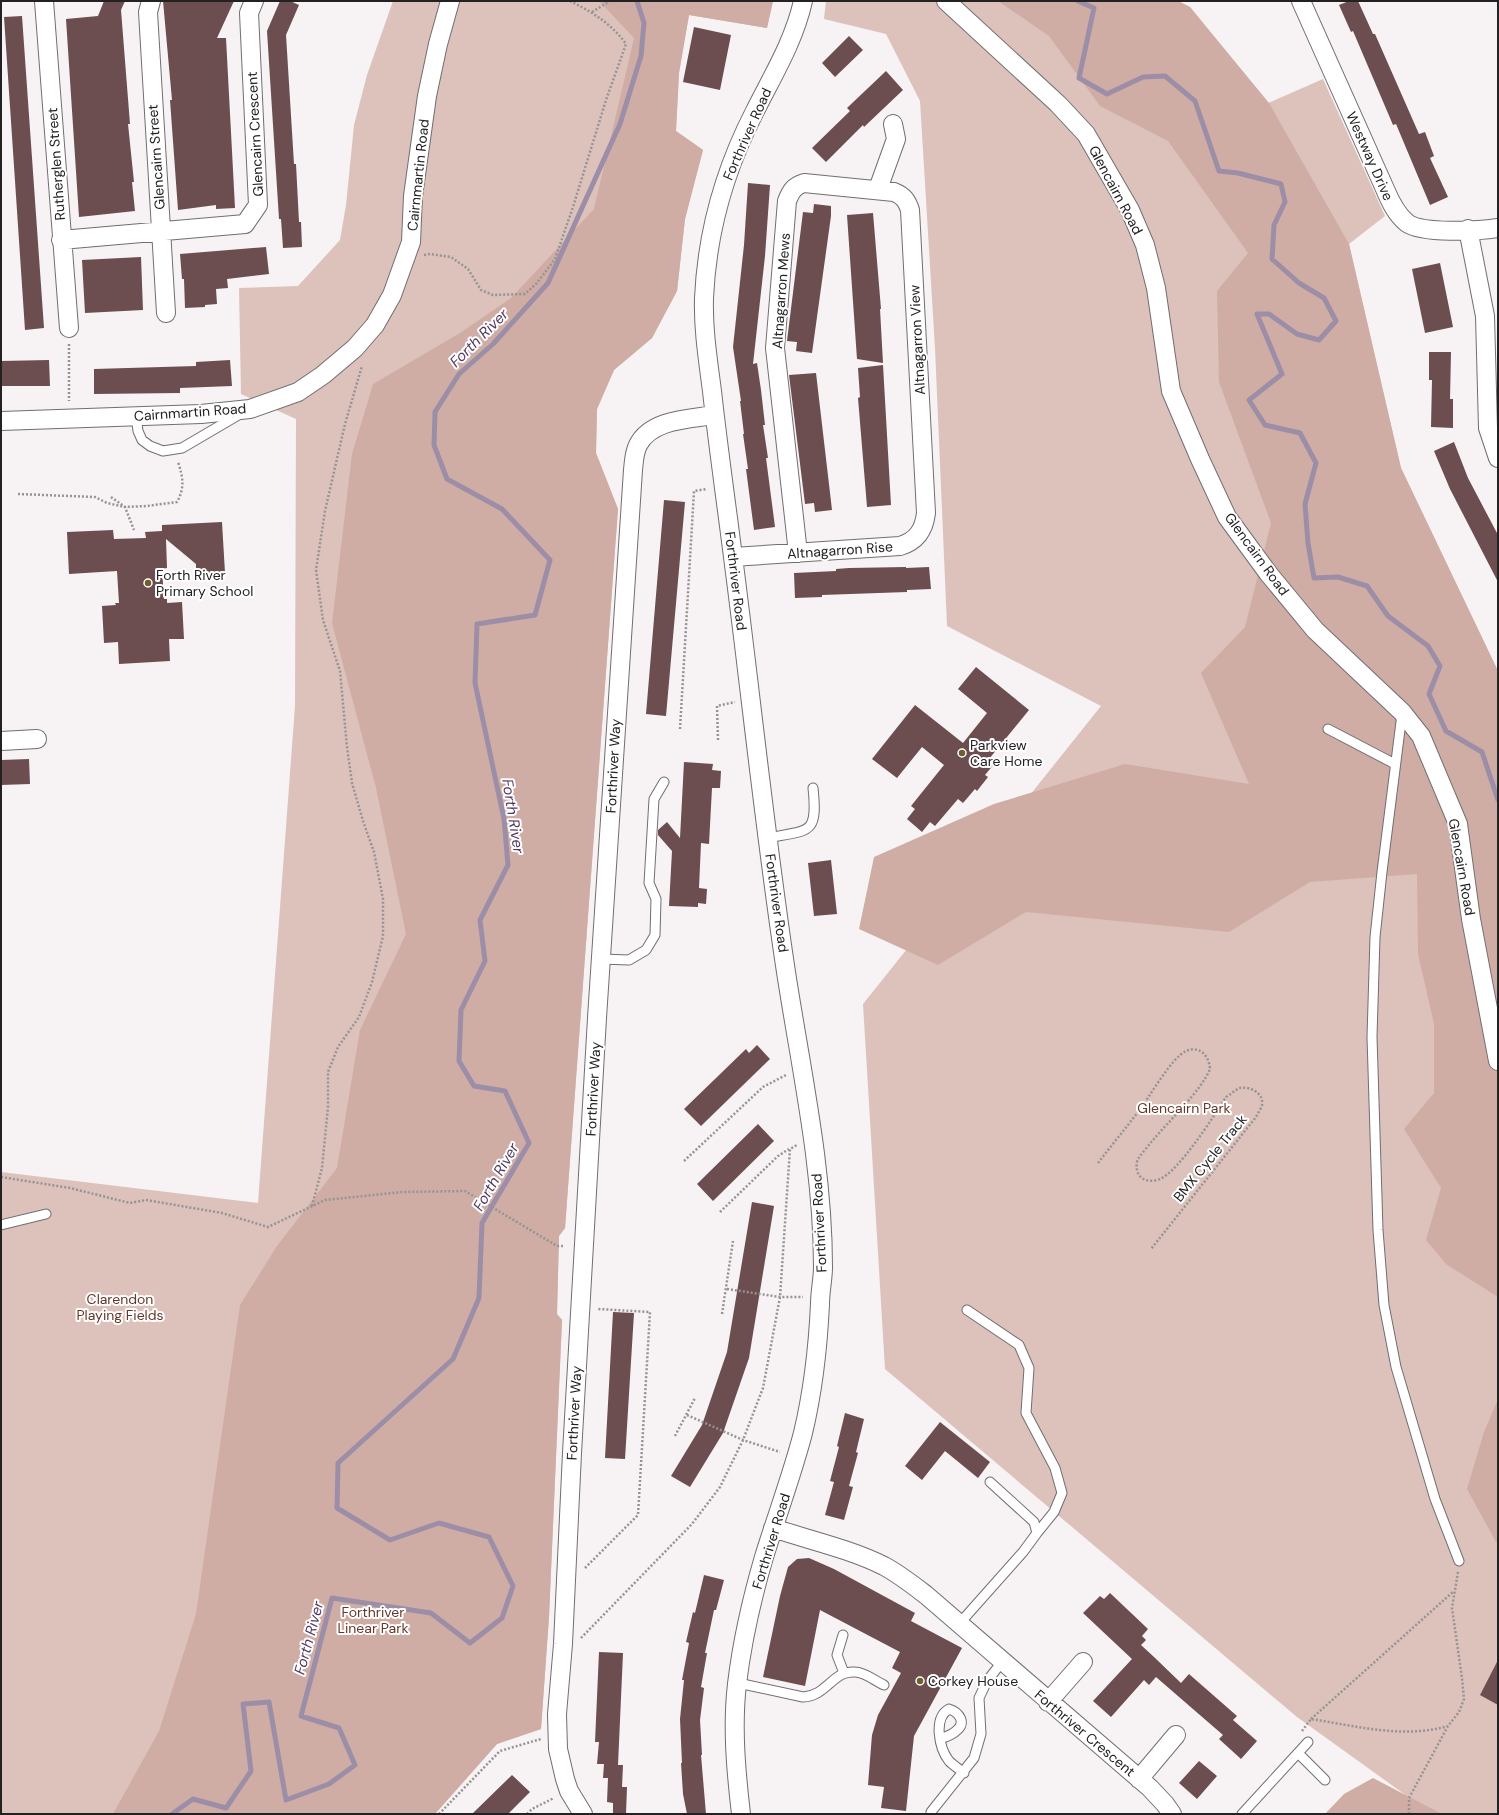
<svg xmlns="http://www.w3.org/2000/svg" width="1499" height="1815" font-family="'DM Sans',sans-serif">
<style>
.green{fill:#dcc2bb}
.forest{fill:#cfada5}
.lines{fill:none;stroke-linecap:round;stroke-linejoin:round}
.stream{stroke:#9d8ea8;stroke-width:5}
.building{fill:#6c4d50}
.lane-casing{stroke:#726e70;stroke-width:11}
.street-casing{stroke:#726e70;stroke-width:20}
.path{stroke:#969394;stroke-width:2.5;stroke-dasharray:2 2;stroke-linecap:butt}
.lane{stroke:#fff;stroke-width:9}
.street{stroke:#fff;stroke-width:18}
.poi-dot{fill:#6c602d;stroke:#fff;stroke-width:1.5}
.labels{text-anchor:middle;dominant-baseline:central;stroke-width:4;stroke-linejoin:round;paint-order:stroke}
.street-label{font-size:14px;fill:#232122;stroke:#fff}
.poi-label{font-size:14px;fill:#232122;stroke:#fff;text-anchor:start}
.park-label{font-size:14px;fill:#66362a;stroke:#fff}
.water-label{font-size:15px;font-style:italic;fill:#513961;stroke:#fff}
</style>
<rect width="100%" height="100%" fill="#f7f2f4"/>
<!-- green -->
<path class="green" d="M393 1H773L767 28 689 15 679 73 676 131 703 150 685 219 677 291 652 338 614 370 597 409 596 453 618 509 565 1228 559 1236 557 1314 562 1320 549 1617 541 1729 497 1744 435 1814H1V1172L258 1203 295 706 296 419 241 394 239 288 298 286 340 240 346 205 354 125 367 75Z
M826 1H1178L1190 7 1268 103 1323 79 1385 216 1349 244 1401 468 1498 671V1814H1432L1297 1717 885 1369 863 1004 1101 706 947 626 935 348 920 101 886 34 824 19Z"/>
<!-- forest -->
<path class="forest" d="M599 1H773L767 28 689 15 679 73 676 131 703 150 685 219 677 291 652 338 614 370 597 409 596 453 618 509 565 1228 559 1236 557 1314 562 1320 549 1617 541 1729 497 1744 435 1814H113L159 1731 196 1614 240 1305 277 1246 337 1168 360 1030 406 934 376 788 332 623 352 454 373 384 460 333 511 298 594 209 634 38Z
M998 1H1178L1190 7 1269 103 1349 244 1401 468 1498 671V1297L1446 1264 1426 1240 1441 1188 1404 1129 1434 1093V1024L1418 954 1417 874 1310 882 1229 932 1026 912 938 965 859 929 874 857 994 804 1125 764 1249 784 1201 673 1245 627 1271 523 1219 382 1217 291 1248 253 1168 141 1100 106 1049 36Z
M1498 1399V1544L1496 1542 1467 1489 1484 1432Z
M1373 1778 1442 1814H1325L1344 1794Z"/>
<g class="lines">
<!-- stream -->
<path class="stream" d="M1078 1 1094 8 1079 78 1107 94 1143 77 1165 76 1195 101 1219 171 1238 173 1281 184 1285 202 1274 225 1272 259 1299 283 1324 298 1336 321 1319 340 1297 334 1269 314H1257L1282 374 1249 400 1265 425 1300 433 1316 463 1305 504 1308 543 1314 578 1338 577 1367 586 1388 616 1428 646 1440 666 1429 694 1446 731 1482 752 1498 800
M172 1814 193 1799 226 1808 251 1771 243 1704 269 1702 286 1800 329 1784 355 1765 339 1728 301 1716 332 1598 431 1613 470 1643 502 1618 513 1586 489 1537 439 1523 390 1540 337 1508 338 1463 453 1359 479 1298 482 1223 529 1143 505 1091 474 1086 459 1061 461 1010 485 961 480 920 508 865 504 819 475 683 477 624 535 615 550 560 502 509 447 479 434 445 435 412 459 374 493 344 548 283 620 124 641 56 644 23 637 1"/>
</g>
<!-- building -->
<path class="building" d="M104 1H125L121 10 130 124H128L134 182H132L135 211 79 217 66 19 98 16Z
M163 1H234L217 38H226L235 208 216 209V205L178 210 170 100H172Z
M280 1H290L299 5 286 35 294 164H296L299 222H301L302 247 283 248 281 219H279L267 31Z
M1349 1H1358L1373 34H1375L1419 134 1425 132 1434 156 1430 158 1448 197 1430 205 1396 124 1393 125 1353 31 1351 32 1339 5Z
M22 16 44 328 25 330 4 17Z
M694 27 731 35 720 90 683 82Z
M849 36 863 50 835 77 822 63Z
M886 71 903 90 864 127 863 125 826 162 812 148 850 111 847 108Z
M748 183 770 185 765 256 753 364 757 363 761 390 765 425H763L768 458H766L775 527 754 530 746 469H748L743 434H744L740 401H741L733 347 744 245Z
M814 204 831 206V216L812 353 796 351 797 342 787 341 803 212 813 213Z
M873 213 881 309H880L883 363 857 359 847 215Z
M266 247 269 274 227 279 228 288 216 289 217 304 205 305V307L185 308 184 279H182L180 254Z
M141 257 143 310 85 313 82 260Z
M1440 263 1453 327 1425 333 1412 269Z
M1429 352H1451L1450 399H1453V428L1431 427 1432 380H1429Z
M49 360 50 386H1V361Z
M230 360 232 386 180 388V393L94 394V369L196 366V362Z
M883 365 891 505 867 507 858 398 860 397 858 368Z
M816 373 832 510 815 512 814 503 805 504 789 375Z
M1454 442 1468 478 1498 535V582L1450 489 1434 451Z
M664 500 685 502 666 716 646 714Z
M222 522 225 573 196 575V564L166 539 167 568 162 569 164 599H167V603L182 602 184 639H169L170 661 119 664 118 642 104 643 102 606 116 605 115 603H119L117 571 69 574 67 532 113 530 114 539 146 538 145 532 162 531V525Z
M906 567V568L929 567 931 589 907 590V592L822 595V597L795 598 794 573 836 571V569L849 568Z
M976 667 1029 710 989 759 995 763 985 775 988 777 977 791 975 789 963 803 958 799 935 826 930 822 922 832 907 819 915 809 911 806 944 765 922 747 897 778 872 759 915 705 963 743 987 713 958 689Z
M29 759 30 784 1 785V760Z
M684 762 713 764 712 770 721 771 720 788H712L709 844 701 843 699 888 707 889 706 904 698 903V907L669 906 672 851 658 835V830L667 822 680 838Z
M831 860 837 914 814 916 808 863Z
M757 1045 770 1059 701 1126 684 1109 746 1049 749 1053Z
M758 1124 774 1141 713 1201 697 1184Z
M752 1202 774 1206 749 1358 723 1433 690 1487 671 1476 702 1425 727 1352Z
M613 1312 634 1313 625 1459 605 1458Z
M845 1413 864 1419 856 1452 858 1453 849 1486 853 1487 844 1520 825 1515 834 1482 830 1481 839 1447 837 1446Z
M940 1422 990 1462 978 1478 945 1451 922 1480 905 1466Z
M809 1558 834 1569 915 1613 911 1621 962 1648 914 1736 906 1811 881 1808 884 1787 868 1785 872 1735 878 1715 901 1673 892 1668 900 1652 820 1610 805 1686 763 1677 780 1596 788 1567 797 1559Z
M704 1575 724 1580 716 1610H714L705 1653H707L701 1687 704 1688 700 1720 702 1755H701L706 1814H687L683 1794 681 1763H682L680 1719 684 1680H682L689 1643 686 1642 693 1612 695 1613Z
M1110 1593 1148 1629 1142 1636 1146 1640 1141 1645 1154 1657 1181 1683 1189 1674 1237 1716 1233 1720 1257 1741 1241 1759 1219 1739 1223 1735 1156 1677 1149 1685 1144 1680 1111 1717 1093 1701 1132 1659 1083 1613 1100 1596 1104 1599Z
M599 1652 623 1653 618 1765H623L622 1787H627L626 1814H613V1803L607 1802 608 1778H603L604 1764H597L599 1742H595Z
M1498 1660V1705L1480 1695Z
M1199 1761 1217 1776 1197 1799 1179 1783Z
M512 1775 530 1792 508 1814H472Z"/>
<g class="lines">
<!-- lane casing -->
<g class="lane-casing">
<path id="lane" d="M136 416 138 431 142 440 150 446 163 451 182 448 240 414
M1402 714 1382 872 1375 937 1372 1037 1378 1230 1384 1305 1396 1367 1435 1499 1459 1561
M1328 729 1395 764
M767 838C810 830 818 835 813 788
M601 959 629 960 646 950 655 935 656 899 649 883 654 799 664 782
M1 1225 46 1214
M967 1310 1019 1345 1029 1368 1026 1413 1055 1468 1062 1493 1054 1512 1037 1533
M959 1624 1023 1552 1037 1533 1034 1522 990 1482
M843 1635 837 1655 844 1673
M738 1683 803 1697C827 1696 833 1670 855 1672 865 1672 875 1681 884 1685
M940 1739C945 1737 952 1735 956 1731 967 1723 959 1712 949 1709 933 1718 939 1748 949 1761 953 1765 959 1769 964 1773
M1298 1753 1325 1780
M931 1812 974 1758 981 1734 979 1698 987 1681 1002 1662
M1242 1814 1308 1742"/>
</g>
<!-- street casing -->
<g class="street-casing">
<path id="street" d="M44 1 69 328
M151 1 148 12 166 313
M946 1 1058 104 1086 134 1130 210 1145 245 1156 288 1171 391 1200 459 1227 517 1268 573 1315 630 1402 712 1421 736 1458 824 1471 919 1498 1061
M1301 1 1385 189C1390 201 1396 214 1407 223 1422 234 1478 231 1498 228
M878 189 896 139 893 124
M1468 229 1485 316 1488 428 1498 458
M61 240 245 224 258 205 249 13 254 1
M1 421 201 414 250 409 298 392 323 375 355 348 375 325 392 295 411 242 413 196 427 96 438 44 450 1
M733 557 900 546C917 541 924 530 926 513L910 210C907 201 904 196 894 192L804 183C794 186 791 191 787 201L775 348 798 553
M1 741 37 739
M773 1528C809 1540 850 1549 884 1566 899 1574 913 1585 926 1595L1150 1788 1165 1804 1172 1814
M1048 1702 1083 1662
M1139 1779 1176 1735
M583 1814 569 1791 565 1779 558 1749 557 1714 563 1644 572 1453 597 1018 633 470C634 461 634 453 638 445 651 419 690 419 714 415
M741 1814C736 1771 732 1727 737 1684 742 1642 752 1598 764 1557 777 1515 792 1475 803 1433 813 1391 818 1347 820 1304 820 1291 823 1279 823 1267 823 1167 801 1070 786 972 765 834 751 695 733 557 726 501 718 446 712 391 708 360 703 329 704 298 707 233 725 169 755 111 773 75 794 41 803 1"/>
</g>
<!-- path -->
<path class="path" d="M592 12 610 1
M424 255 430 254 451 257 468 269 481 290 493 295 525 294 537 283 555 259 573 207 606 100 626 44C612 24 592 12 570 1
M69 344V401
M18 494 95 497 107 503 125 507 134 530
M111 497 125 507 147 506 177 502C185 488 183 477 178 462
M680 729 694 491 707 489
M718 740 717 706 735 702
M684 1161 763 1087 786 1075
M1098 1163C1111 1146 1125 1129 1138 1112 1149 1098 1171 1058 1186 1051 1200 1045 1209 1056 1210 1069 1201 1091 1169 1121 1153 1140 1148 1146 1142 1153 1138 1159 1135 1166 1137 1175 1142 1178 1147 1182 1155 1181 1160 1179 1179 1171 1214 1116 1226 1097 1231 1094 1235 1090 1240 1088 1250 1086 1264 1093 1262 1105 1261 1109 1258 1113 1256 1117L1151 1249
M1 1177 70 1188 130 1203 146 1200 222 1213 268 1227 325 1200 402 1192 465 1191 557 1246H563
M312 1206 322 1168 328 1107V1072L338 1047 359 1017 372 982 383 936V899L374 852 363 821 352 783 347 747 340 671 323 620 316 570 325 511 345 424 362 366
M720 1212 778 1156 789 1149
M727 1289 780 1297H803
M722 1314 733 1241
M687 1415 743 1440 780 1452
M675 1436 695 1398
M585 1568 638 1515 650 1312 598 1309
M581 1638 692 1524 720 1487 743 1440 763 1388 780 1297 790 1149 797 1145
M1311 1719 1454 1591
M1302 1731 1311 1719C1356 1726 1404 1739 1448 1726
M439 1814 500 1751 541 1739
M527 1814 532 1809 554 1798
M1409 1814V1798L1448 1726 1459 1712 1464 1699 1462 1678 1452 1608 1458 1572"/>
<!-- lane -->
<use href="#lane" class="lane"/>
<!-- street -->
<use href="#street" class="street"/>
</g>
<!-- markers -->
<g class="poi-dot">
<circle cx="148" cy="583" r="4"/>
<circle cx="962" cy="753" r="4"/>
<circle cx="920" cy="1681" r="4"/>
</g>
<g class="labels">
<!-- street labels -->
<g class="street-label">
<text transform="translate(255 134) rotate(-93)">Glencairn Crescent</text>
<text transform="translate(747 134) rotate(-66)">Forthriver Road</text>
<text transform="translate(1370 156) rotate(66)">Westway Drive</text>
<text transform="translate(156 157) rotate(-94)">Glencairn Street</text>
<text transform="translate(56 164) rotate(-94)">Rutherglen Street</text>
<text transform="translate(418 175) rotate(-84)">Cairnmartin Road</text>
<text transform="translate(1116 190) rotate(62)">Glencairn Road</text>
<text transform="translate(781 291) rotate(-86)">Altnagarron Mews</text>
<text transform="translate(917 340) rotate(-93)">Altnagarron View</text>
<text transform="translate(190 412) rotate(-4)">Cairnmartin Road</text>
<text transform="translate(840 550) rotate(-4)">Altnagarron Rise</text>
<text transform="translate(1257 554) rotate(54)">Glencairn Road</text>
<text transform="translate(736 581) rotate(83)">Forthriver Road</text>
<text transform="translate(613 766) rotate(-87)">Forthriver Way</text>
<text transform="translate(1462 867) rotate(80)">Glencairn Road</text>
<text transform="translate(777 903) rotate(82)">Forthriver Road</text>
<text transform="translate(593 1089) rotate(-87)">Forthriver Way</text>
<text transform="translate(1210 1158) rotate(-51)">BMX Cycle Track</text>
<text transform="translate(819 1223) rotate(-93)">Forthriver Road</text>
<text transform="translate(574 1413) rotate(-87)">Forthriver Way</text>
<text transform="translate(771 1541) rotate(-73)">Forthriver Road</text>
<text transform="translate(1085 1733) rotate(40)">Forthriver Crescent</text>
</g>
<!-- poi labels -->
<g class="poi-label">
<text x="156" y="575">Forth River<tspan x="156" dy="16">Primary School</tspan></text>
<text x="970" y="745">Parkview<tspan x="970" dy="16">Care Home</tspan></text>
<text x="928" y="1681">Corkey House</text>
</g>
<!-- park labels -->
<g class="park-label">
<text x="1184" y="1108">Glencairn Park</text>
<text x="120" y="1299">Clarendon<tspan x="120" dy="16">Playing Fields</tspan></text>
<text x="373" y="1612">Forthriver<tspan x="373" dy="16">Linear Park</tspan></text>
</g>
<!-- water labels -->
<g class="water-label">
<text transform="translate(479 338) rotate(-45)">Forth River</text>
<text transform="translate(513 816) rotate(81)">Forth River</text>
<text transform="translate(496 1177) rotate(-60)">Forth River</text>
<text transform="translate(309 1638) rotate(-75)">Forth River</text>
</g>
</g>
<!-- border -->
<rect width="1499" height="1815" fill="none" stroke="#232122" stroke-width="4"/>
</svg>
